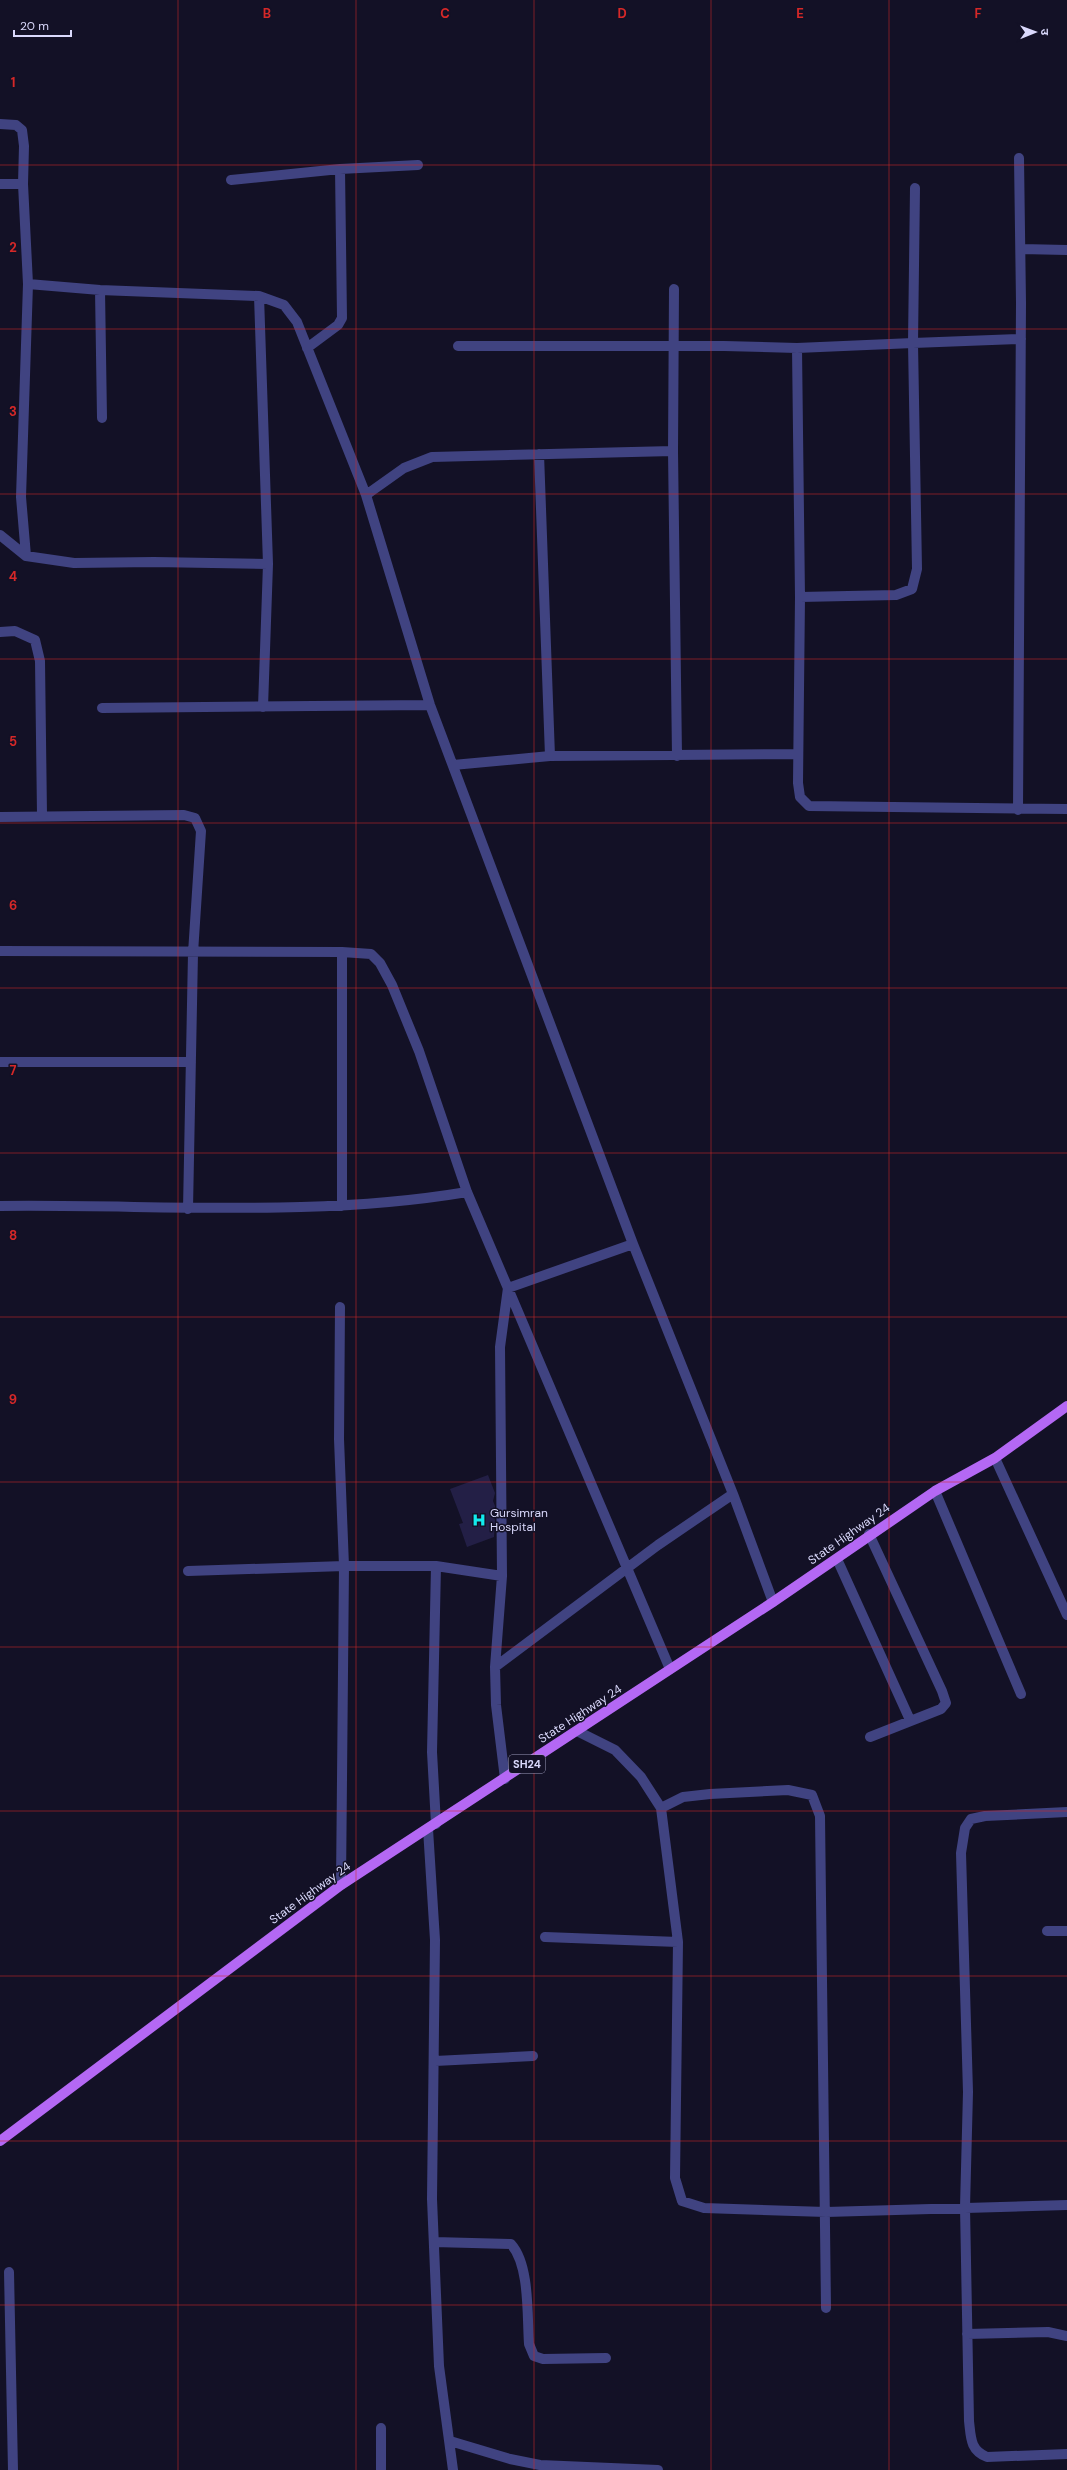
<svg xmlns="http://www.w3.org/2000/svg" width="1067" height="2470" font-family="'DM Sans','Noto Sans Devanagari',sans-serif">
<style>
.building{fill:#231f46}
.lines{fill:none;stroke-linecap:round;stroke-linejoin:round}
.minor{stroke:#404381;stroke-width:10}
.major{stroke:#b468f4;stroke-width:10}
.grid{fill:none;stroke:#d62828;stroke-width:1;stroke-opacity:0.55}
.labels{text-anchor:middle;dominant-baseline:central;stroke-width:3;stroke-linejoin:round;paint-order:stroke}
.shield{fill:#131126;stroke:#9e9dbc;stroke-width:1}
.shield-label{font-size:11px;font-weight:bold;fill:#dad9fc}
.poi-label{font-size:12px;fill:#dad9fc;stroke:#131126;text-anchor:start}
.street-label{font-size:12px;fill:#dad9fc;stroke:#131126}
.grid-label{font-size:13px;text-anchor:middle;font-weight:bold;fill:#d62828;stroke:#131126;stroke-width:3;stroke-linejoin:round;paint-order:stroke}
</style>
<rect width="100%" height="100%" fill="#131126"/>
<!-- building -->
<path class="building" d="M488 1475 495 1493 493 1501 495 1506V1512L493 1513 495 1520 494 1537 467 1547 459 1524 463 1523 450 1489Z"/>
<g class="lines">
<!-- minor -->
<path class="minor" d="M0 124 16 125 22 130 24 146 23 184 28 284 21 497 26 556
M231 180 340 169 418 165
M0 184H23
M915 188 913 343 1021 339
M1021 249 1067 250
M28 284 100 290 259 296 284 305 297 322 366 495 430 705 633 1244 733 1494 773 1602
M674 289 673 451 677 756
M100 290 102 418
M259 296 268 564 263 707
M458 346H724L797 348 800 597 798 783 800 797 809 806 1067 809
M307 348 338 325 342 318 340 169
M797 348 913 343 917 569 912 589 896 595 800 597
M539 454 550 756
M366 495 404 468 432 457 673 451
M0 535 26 556 74 563 154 562 268 564
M0 632 15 631 35 640 40 661 42 815
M102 708 430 705
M453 765 550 756 798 754
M1018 810 1021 303 1019 158
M0 817 184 815 195 818 201 831 193 953 188 1209
M0 951 342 952 371 954 380 963 392 985 419 1051 467 1192 670 1669
M342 952V1206
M0 1062H191
M0 1206C156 1204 313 1218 467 1192
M340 1307 339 1439 344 1566 341 1885
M995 1458 1067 1615
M935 1491 1021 1694
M869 1534 942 1691 946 1703 941 1709 870 1737
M837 1559 910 1720
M188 1571 344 1566H436L502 1576
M495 1667 658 1545 733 1494
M577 1731 615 1750 641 1777 661 1808 678 1942 675 2178 682 2201 704 2208 826 2212 1067 2205
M505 1779 496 1705 495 1667 502 1576 500 1347 508 1288 633 1244
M661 1808 683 1797 710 1794 788 1790 812 1795 820 1816 826 2308
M1067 1812 985 1816 971 1819 965 1828 961 1853 968 2092 965 2207 969 2421C971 2438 970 2450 987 2457L1067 2454
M436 1824 432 1752 436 1566
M428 1829 435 1940 432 2199 439 2366 453 2470
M1047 1931H1067
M545 1937 678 1942
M435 2061 533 2056
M434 2242 511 2244C530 2265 527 2316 529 2344L534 2356 543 2359 606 2358
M9 2272 13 2470
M967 2334 1048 2332 1067 2336
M381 2428V2470
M450 2441 510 2459 540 2465 658 2470"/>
<!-- major -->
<path class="major" d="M0 2141 341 1885 773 1602 935 1491 995 1458 1067 1406"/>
</g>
<!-- grid -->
<path class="grid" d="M178 0V2470M356 0V2470M534 0V2470M711 0V2470M889 0V2470M0 165H1067M0 329H1067M0 494H1067M0 659H1067M0 823H1067M0 988H1067M0 1153H1067M0 1317H1067M0 1482H1067M0 1647H1067M0 1811H1067M0 1976H1067M0 2141H1067M0 2305H1067"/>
<!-- icons -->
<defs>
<g id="hospital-bare" transform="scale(1.08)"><path d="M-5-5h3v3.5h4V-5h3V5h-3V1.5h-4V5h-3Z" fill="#13ebee" stroke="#131126" stroke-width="2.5" paint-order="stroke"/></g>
</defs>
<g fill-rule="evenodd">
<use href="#hospital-bare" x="479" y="1520"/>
</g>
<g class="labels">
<!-- shield labels -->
<rect class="shield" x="509" y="1755" width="36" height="18" rx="3"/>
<g class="shield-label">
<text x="527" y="1764">SH24</text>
</g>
<!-- poi labels -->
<g class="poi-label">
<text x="490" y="1513">Gursimran<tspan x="490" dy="14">Hospital</tspan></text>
</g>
<!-- street labels -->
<g class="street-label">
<text transform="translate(849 1534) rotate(-35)">State Highway 24</text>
<text transform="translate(580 1714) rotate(-33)">State Highway 24</text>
<text transform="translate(310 1893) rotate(-36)">State Highway 24</text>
</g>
</g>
<g class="grid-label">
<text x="267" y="18">B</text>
<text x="445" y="18">C</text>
<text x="622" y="18">D</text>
<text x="800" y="18">E</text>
<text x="978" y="18">F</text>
<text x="13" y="87">1</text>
<text x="13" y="252">2</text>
<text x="13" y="416">3</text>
<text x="13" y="581">4</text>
<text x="13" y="746">5</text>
<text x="13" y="910">6</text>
<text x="13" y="1075">7</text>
<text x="13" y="1240">8</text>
<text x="13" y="1404">9</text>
</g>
<!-- north arrow -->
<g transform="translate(1035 32) rotate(89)" stroke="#131126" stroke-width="3" paint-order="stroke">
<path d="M0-3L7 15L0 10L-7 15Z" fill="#dad9fc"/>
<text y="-6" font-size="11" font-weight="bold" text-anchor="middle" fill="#dad9fc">उ</text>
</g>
<!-- scale -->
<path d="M14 30v6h57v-6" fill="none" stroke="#dad9fc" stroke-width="2"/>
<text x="20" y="30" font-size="12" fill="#dad9fc" stroke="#131126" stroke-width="3" paint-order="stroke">20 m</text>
</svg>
